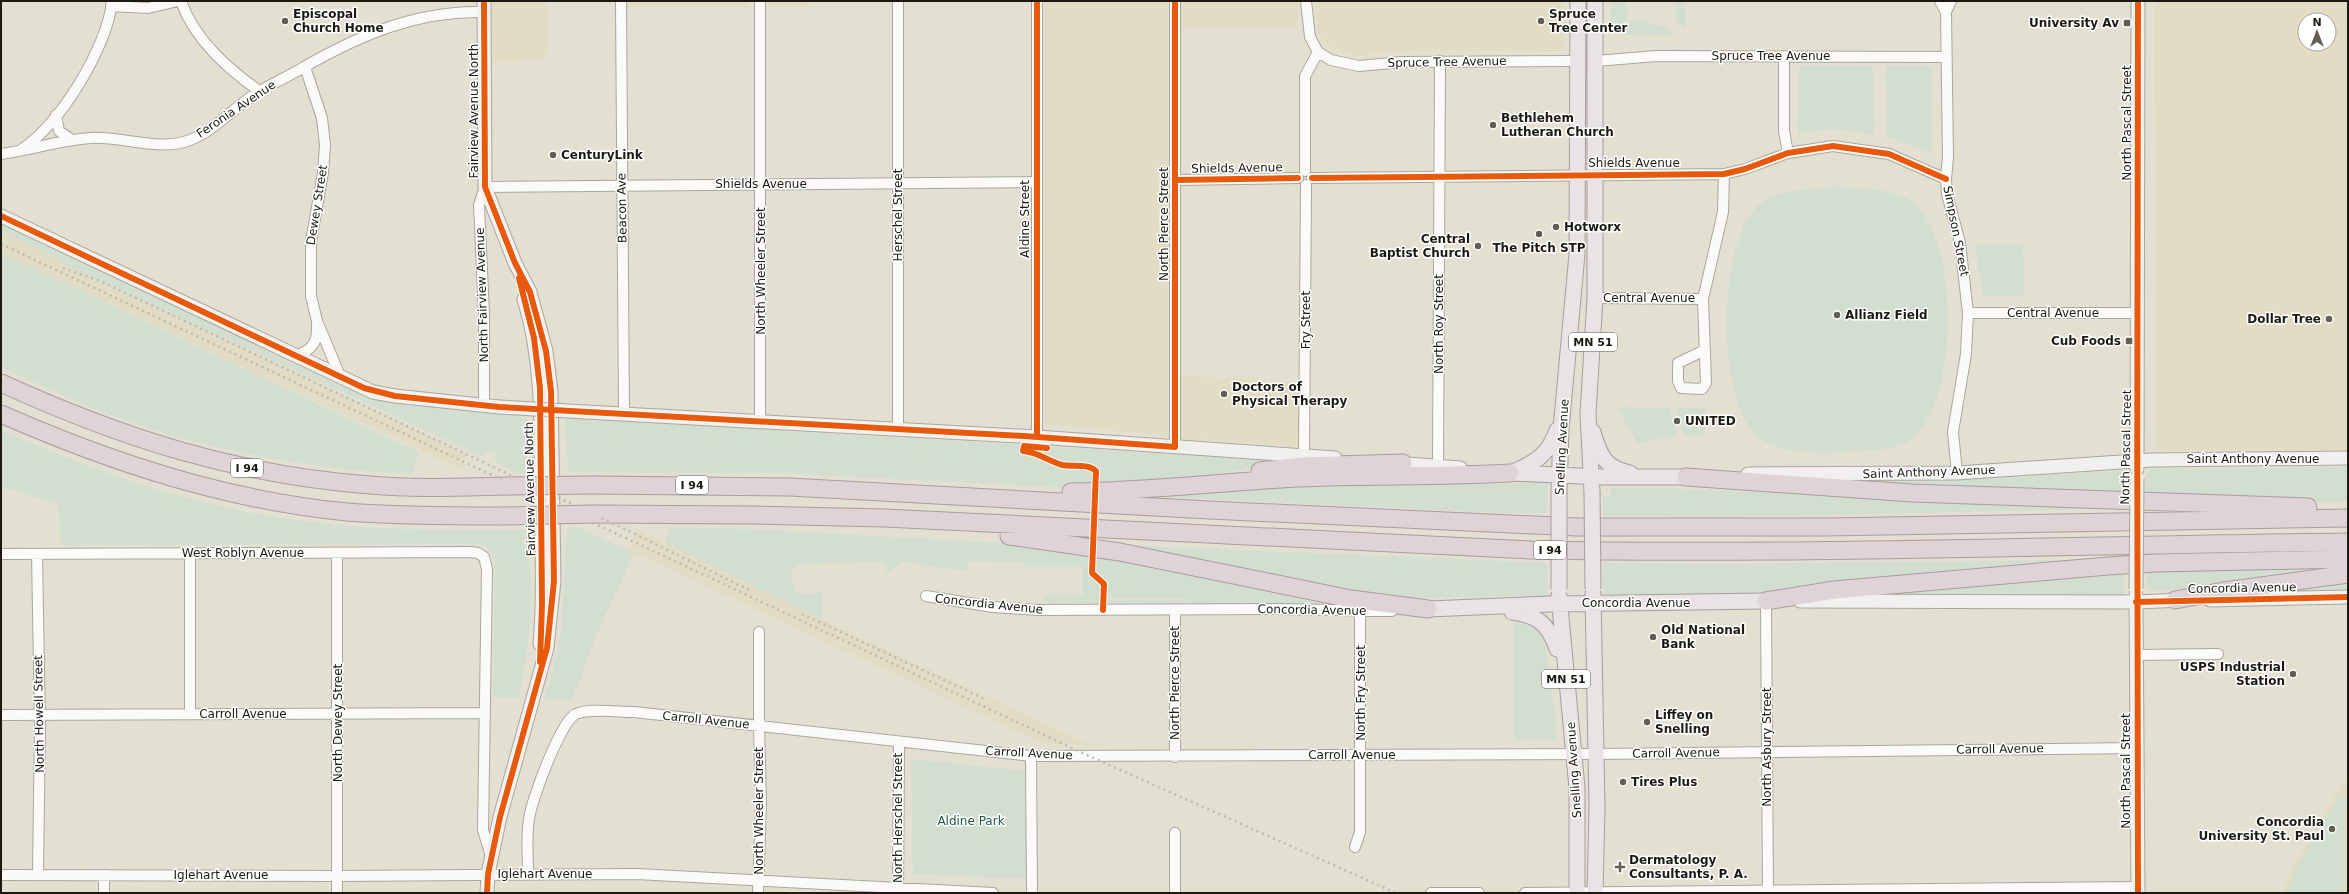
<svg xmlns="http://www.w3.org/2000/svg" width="2349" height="894" font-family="'DejaVu Sans',sans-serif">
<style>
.built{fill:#e1dcc3;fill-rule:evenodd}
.green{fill:#d1ded0}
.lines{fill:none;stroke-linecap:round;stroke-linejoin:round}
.street-casing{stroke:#a9a79c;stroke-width:12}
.secondary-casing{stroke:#a9a79c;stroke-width:15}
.primary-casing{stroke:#a99c9c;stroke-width:17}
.highway-casing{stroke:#a99c9c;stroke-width:19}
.street{stroke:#fbfaf8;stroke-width:10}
.secondary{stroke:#f2efef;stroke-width:13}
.primary{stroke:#eae3e5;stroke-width:15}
.highway{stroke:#dfd3d8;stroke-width:17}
.rail{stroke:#babab6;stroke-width:2.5;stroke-dasharray:2 4;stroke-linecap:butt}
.secondary-bridge-casing{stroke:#a9a79c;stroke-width:15;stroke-linecap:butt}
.primary-bridge-casing{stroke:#a99c9c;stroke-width:17;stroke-linecap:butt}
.highway-bridge-casing{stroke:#a99c9c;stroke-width:19;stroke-linecap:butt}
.secondary-bridge{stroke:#f2efef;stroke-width:13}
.primary-bridge{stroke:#eae3e5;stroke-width:15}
.highway-bridge{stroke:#dfd3d8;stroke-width:17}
.cycleway-casing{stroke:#fff;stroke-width:8}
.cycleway{stroke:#e8590c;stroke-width:6}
.poi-dot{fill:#615f54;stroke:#fff;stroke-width:1.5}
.labels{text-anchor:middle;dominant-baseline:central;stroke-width:3;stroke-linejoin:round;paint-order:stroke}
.shield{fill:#fff;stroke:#5f5e58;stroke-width:1}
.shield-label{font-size:11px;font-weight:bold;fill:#1b1910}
.poi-label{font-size:12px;font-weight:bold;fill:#1b1910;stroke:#fff;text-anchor:start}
.street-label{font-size:12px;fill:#1b1910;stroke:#fff}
.park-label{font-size:12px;fill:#215b44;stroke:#fff}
</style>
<rect width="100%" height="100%" fill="#e3e0d1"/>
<!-- built -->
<path class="built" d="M491 1H547V52L541 60 492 63Z
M627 1H750V8H627Z
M768 1H810V7L768 8Z
M1044 1H1168V436L1044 424Z
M1181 1H1298V29H1181Z
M1315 1H1564V51H1400L1361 56 1348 55 1327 45 1317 32Z
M2154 1H2348V450H2157ZM2305 20H2329V44H2305Z
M1 232 55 256 66 265 95 276 467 454 460 469 1 253Z
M1180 375 1300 383 1299 441 1294 446 1198 439 1195 442 1184 441 1181 438Z
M637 529 821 619 1091 745 1041 743 628 550Z
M2344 780 2348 782V893H2282L2288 877Z"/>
<!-- green -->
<path class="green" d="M1611 1H1626L1628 18 1611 33Z
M1675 1H1685V29L1676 21Z
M1645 20 1651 24 1669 28 1675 36 1622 35 1632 21Z
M1799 66H1873L1874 134 1831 129 1798 133Z
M1886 66 1932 67V154L1887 136Z
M1830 187C1854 187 1895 188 1914 203 1959 240 1959 402 1913 438 1898 450 1868 451 1850 452 1822 454 1785 455 1761 439 1715 408 1715 232 1763 202 1782 190 1808 189 1830 187Z
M1 221 287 356 365 396 392 403 527 417 526 473H518L496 462V453L484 452 483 457 66 265 55 256 1 232Z
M1975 244H2023L2024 296H1983Z
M1 253 419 452 412 474C315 470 218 452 127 421 84 406 42 386 1 367Z
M1617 407 1670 408 1677 435 1638 444Z
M1677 408H1705V435H1684Z
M565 418 1172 454 1183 448 1281 460V464L1189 478 1073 488 773 473 568 472Z
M1 430C98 473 198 508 303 521 378 531 452 530 526 530 534 586 532 642 518 698L493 697 495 563C493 553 489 548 480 544L60 545 59 505 1 486Z
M2153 466 2192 469 2348 467V501L2277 502 2145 498 2146 475Z
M2120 471 2123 474 2122 496 1798 480 1937 481Z
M1542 482 1548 483 1547 513H1506L1160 497V492L1391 483 1503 484Z
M1611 488 1689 489 2108 506V509L1723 517 1603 516V496H1611Z
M567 528H580L634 553 597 633 572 700H545L557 653 562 624Z
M670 528 748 529 1020 544 1090 553 1354 606 1275 603H1186L1185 598 1105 597V582L1094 573 1090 576 1102 586 1101 603H1046L1044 595H1083V567H1024V563L968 561 967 571 902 562 887 573 884 562 796 565 790 574 795 590 801 595 823 592 821 619 665 543Z
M1120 545 1547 563 1548 592 1546 596 1405 598 1373 596Z
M2120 559 2082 565 1734 595 1606 594 1603 590V563L1752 564Z
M2147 567 2348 568 2212 586 2155 591 2147 589Z
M2124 571V596L1837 597Z
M2348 583V590L2285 592Z
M1105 600H1184V603H1105Z
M1514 621C1549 624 1546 653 1550 680 1552 696 1555 713 1557 729H1554V734H1557V740H1514Z
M911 759 1026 771 1027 879 913 874Z
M2339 796 2348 801 2345 808 2343 893H2286L2295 871Z"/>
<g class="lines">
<!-- street casing -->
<g class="street-casing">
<path id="street" d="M181 1C194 39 227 68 259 91
M621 1 624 414
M760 1V421
M898 1V429
M1940 1 1946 12
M1951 1 1946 12 1948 157 1946 179 1947 194 1960 243 1968 313 1966 354 1953 432 1957 473
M111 6 148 8 178 1
M1318 52 1331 60 1359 66 1402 62 1578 61
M1784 56V131L1788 153
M1595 61 1657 56 1946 57
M305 67 322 118 325 145 323 173 311 241V296L317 321 340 376
M56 115 59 131 72 140
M22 149C60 125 108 46 112 1
M1 154C31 150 60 140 90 138 123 136 159 152 190 140 214 131 232 109 254 95 270 84 288 77 304 67 360 35 418 10 484 12
M1305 171V76L1318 52 1310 37 1306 1
M1312 178 1724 174 1745 169 1788 153 1833 146 1889 154 1946 179
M1175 180 1298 178
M1595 298 1703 299
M1968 313H2138
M1705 350 1678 363V381L1681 388 1702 389 1706 383 1703 299 1723 212 1724 174
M298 355C314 349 318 340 317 323
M484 405V314L479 205 485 187 1036 182
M1037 437V1
M1175 447V1
M1304 456 1306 185
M1438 466 1440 61
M190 553V714
M337 553V893
M1 554 470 552 478 553 484 557 487 569 483 830 491 856
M37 554 40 725 38 874
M926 596 993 607 1037 610 1275 609 1392 611
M1766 601 1768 893
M2136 655 2218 654
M1 715 485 713
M1031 756 1032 893
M1175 757V610
M1175 833V893
M1355 847 1360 832V611
M528 874C528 856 526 837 529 819 531 801 561 720 576 714 589 708 618 712 634 712L1031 756 1596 754 2137 748
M1 875 338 876 637 874 993 893
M104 875V893
M758 893 761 802 759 726V632
M898 893 899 742
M1431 893H1479
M1525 893 2138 887"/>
</g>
<!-- secondary casing -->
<g class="secondary-casing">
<path id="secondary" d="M484 1 485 187 515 263 530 292 546 351 551 391 554 581 547 648 500 817 488 874 487 893
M1 216 373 392 395 396 499 407
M524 299C544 364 541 431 541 498 542 547 544 596 540 644
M586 412 1037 437 1335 458
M1394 463 1460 468
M2137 469 2138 1
M1748 474 1957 473 2151 460 2348 458
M2136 595 2138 893
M2210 600 2348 597
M1800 601 2136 602 2184 600"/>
</g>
<!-- primary casing -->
<g class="primary-casing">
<path id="primary" d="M1593 432C1600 456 1605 468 1630 473
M1515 471C1537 462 1549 453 1557 430
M1510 473 1601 477H1686
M1559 492 1561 429 1577 254 1578 1
M1592 492 1588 414 1595 298V1
M1593 594 1597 807 1595 893
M1559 596 1577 788V893
M1428 609 1550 604 1766 601
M1512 612C1538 615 1549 625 1557 649"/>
</g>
<!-- highway casing -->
<g class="highway-casing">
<path id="highway" d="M1 383C122 438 236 475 370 485 415 489 461 487 506 486
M1 414C113 463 225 500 347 512 399 516 452 516 504 516
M1260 471 1302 466 1403 463
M1686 477 1912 493 2308 507
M594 485 790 487 1209 510 1576 527H1826L2348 518
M1071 492C1147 491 1222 482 1298 478 1368 475 1439 477 1510 473
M593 514 753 515 885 518 1530 550C1803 555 2075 545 2348 542
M1009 536 1120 552 1351 599 1428 609
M2175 600 2224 591 2348 574
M1766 601 1834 590 2108 566 2156 563 2348 559"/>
</g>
<!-- street -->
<use href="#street" class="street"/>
<!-- secondary -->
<use href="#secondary" class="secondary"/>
<!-- primary -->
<use href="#primary" class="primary"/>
<!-- highway -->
<use href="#highway" class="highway"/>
<!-- rail -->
<path class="rail" d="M1 244 1089 756 1396 893
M63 268 100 281 633 533 749 590
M802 614 987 700"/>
<!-- secondary-bridge casing -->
<g class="secondary-bridge-casing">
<path id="secondary-bridge" d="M499 407 586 412
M2136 589 2137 478"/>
</g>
<!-- primary-bridge casing -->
<g class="primary-bridge-casing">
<path id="primary-bridge" d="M1592 492 1593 589
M1559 589V492"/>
</g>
<!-- highway-bridge casing -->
<g class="highway-bridge-casing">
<path id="highway-bridge" d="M506 486 594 485
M504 516 593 514"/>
</g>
<!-- secondary-bridge -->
<use href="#secondary-bridge" class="secondary-bridge"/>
<!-- primary-bridge -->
<use href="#primary-bridge" class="primary-bridge"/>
<!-- highway-bridge -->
<use href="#highway-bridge" class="highway-bridge"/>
<!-- cycleway casing -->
<g class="cycleway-casing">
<path id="cycleway" d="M484 1 485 187 515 263 530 292 546 351 551 391 554 581 547 648 500 817 488 874 487 893
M2138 1C2138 298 2136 596 2138 893
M1312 178 1724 174 1745 169 1788 153 1833 146 1889 154 1946 179
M1175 180 1298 178
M1 216 364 388 395 396 499 407 1024 436 1175 447V1
M519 278 534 338 540 388 542 604 540 662
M1037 437V1
M1047 448 1024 446 1023 451C1038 452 1048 461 1062 465 1072 467 1088 463 1096 471L1092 573 1104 584 1103 610
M2136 602 2348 597"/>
</g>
<!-- cycleway -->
<use href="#cycleway" class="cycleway"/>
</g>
<!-- markers -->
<g class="poi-dot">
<circle cx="285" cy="21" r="4"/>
<circle cx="1541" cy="21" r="4"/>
<rect x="2123" y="19" width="8" height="8" rx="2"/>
<circle cx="1493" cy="125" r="4"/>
<circle cx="553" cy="155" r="4"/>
<circle cx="1556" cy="227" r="4"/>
<circle cx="1539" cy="234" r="4"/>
<circle cx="1478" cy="246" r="4"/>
<circle cx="1837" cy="315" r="4"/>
<circle cx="2329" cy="319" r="4"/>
<rect x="2125" y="337" width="8" height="8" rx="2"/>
<circle cx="1224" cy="394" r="4"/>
<circle cx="1677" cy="421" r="4"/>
<circle cx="1653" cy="637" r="4"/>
<circle cx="2293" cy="674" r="4"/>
<circle cx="1647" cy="722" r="4"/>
<circle cx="1623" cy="782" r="4"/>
<circle cx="2332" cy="829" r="4"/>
<path d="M1618 861h4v4h4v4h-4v4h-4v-4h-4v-4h4z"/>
</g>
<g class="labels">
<!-- shield labels -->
<g class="shield">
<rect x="1569" y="333" width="48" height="18" rx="3"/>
<rect x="231" y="459" width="32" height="18" rx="3"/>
<rect x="676" y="476" width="32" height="18" rx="3"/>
<rect x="1534" y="541" width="32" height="18" rx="3"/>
<rect x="1542" y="670" width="48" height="18" rx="3"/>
</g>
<g class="shield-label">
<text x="1593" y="342">MN 51</text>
<text x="247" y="468">I 94</text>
<text x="692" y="485">I 94</text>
<text x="1550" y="550">I 94</text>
<text x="1566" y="679">MN 51</text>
</g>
<!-- poi labels -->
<g class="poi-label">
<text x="293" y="14">Episcopal<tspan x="293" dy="14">Church Home</tspan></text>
<text x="1549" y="14">Spruce<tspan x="1549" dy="14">Tree Center</tspan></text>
<text x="2119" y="23" text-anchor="end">University Av</text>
<text x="1501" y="118">Bethlehem<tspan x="1501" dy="14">Lutheran Church</tspan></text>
<text x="561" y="155">CenturyLink</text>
<text x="1564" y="227">Hotworx</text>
<text x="1470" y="239" text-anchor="end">Central<tspan x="1470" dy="14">Baptist Church</tspan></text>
<text x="1539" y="248" text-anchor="middle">The Pitch STP</text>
<text x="1845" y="315">Allianz Field</text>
<text x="2321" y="319" text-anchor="end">Dollar Tree</text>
<text x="2121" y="341" text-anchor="end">Cub Foods</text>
<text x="1232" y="387">Doctors of<tspan x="1232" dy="14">Physical Therapy</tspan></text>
<text x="1685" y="421">UNITED</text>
<text x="1661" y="630">Old National<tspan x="1661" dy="14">Bank</tspan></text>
<text x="2285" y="667" text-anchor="end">USPS Industrial<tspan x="2285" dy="14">Station</tspan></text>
<text x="1655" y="715">Liffey on<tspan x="1655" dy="14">Snelling</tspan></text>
<text x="1631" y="782">Tires Plus</text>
<text x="2324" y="822" text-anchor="end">Concordia<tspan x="2324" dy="14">University St. Paul</tspan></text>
<text x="1629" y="860">Dermatology<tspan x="1629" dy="14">Consultants, P. A.</tspan></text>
</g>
<!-- street labels -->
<g class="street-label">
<text x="1771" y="56">Spruce Tree Avenue</text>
<text transform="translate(1447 62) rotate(-1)">Spruce Tree Avenue</text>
<text transform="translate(236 109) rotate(-34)">Feronia Avenue</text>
<text transform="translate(474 111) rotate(-90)">Fairview Avenue North</text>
<text transform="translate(2127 123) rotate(-90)">North Pascal Street</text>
<text x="1634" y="163">Shields Avenue</text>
<text transform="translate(1237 168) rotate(-1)">Shields Avenue</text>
<text x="761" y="184">Shields Avenue</text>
<text transform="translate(317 205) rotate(-81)">Dewey Street</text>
<text transform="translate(622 208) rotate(-91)">Beacon Ave</text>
<text transform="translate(898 215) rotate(-90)">Herschel Street</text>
<text transform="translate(1025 219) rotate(-90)">Aldine Street</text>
<text transform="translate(1164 224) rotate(-90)">North Pierce Street</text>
<text transform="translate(1956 231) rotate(79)">Simpson Street</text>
<text transform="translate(761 271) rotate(-90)">North Wheeler Street</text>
<text transform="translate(482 295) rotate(-92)">North Fairview Avenue</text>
<text x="1649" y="298">Central Avenue</text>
<text x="2053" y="313">Central Avenue</text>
<text transform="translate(1306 320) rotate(-90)">Fry Street</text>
<text transform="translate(1439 324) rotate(-90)">North Roy Street</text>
<text transform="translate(1562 447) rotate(-87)">Snelling Avenue</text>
<text transform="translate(2126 447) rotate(-89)">North Pascal Street</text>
<text x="2253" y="459">Saint Anthony Avenue</text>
<text transform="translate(1929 472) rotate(-2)">Saint Anthony Avenue</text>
<text transform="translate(530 489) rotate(-91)">Fairview Avenue North</text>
<text x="243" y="553">West Roblyn Avenue</text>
<text transform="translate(2242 588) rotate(-1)">Concordia Avenue</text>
<text x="1636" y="603">Concordia Avenue</text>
<text transform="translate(989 604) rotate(6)">Concordia Avenue</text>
<text transform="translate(1312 610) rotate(1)">Concordia Avenue</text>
<text transform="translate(1175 683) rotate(-90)">North Pierce Street</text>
<text transform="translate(1361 693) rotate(-90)">North Fry Street</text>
<text transform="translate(39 714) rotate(-91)">North Howell Street</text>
<text x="243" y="714">Carroll Avenue</text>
<text transform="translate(706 720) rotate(6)">Carroll Avenue</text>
<text transform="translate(338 723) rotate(-90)">North Dewey Street</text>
<text transform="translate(1767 747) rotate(-90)">North Asbury Street</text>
<text transform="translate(2000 749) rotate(-1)">Carroll Avenue</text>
<text transform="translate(1029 753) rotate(3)">Carroll Avenue</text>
<text transform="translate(1676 753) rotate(-1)">Carroll Avenue</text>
<text x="1352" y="755">Carroll Avenue</text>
<text transform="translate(1574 770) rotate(-94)">Snelling Avenue</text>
<text transform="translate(2126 771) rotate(-90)">North Pascal Street</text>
<text transform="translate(759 811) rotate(-90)">North Wheeler Street</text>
<text transform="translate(898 818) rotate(-90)">North Herschel Street</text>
<text x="545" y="874">Iglehart Avenue</text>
<text x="221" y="875">Iglehart Avenue</text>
</g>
<!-- park labels -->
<g class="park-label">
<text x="971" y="821">Aldine Park</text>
</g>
</g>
<!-- border -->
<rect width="2349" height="894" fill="none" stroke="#1b1910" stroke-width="4"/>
<!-- north arrow -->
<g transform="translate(2317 32)"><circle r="19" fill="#ffffff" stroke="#a4a39f"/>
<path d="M0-3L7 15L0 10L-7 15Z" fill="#615f54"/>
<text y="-6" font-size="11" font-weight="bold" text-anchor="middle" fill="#1b1910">N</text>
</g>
</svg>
